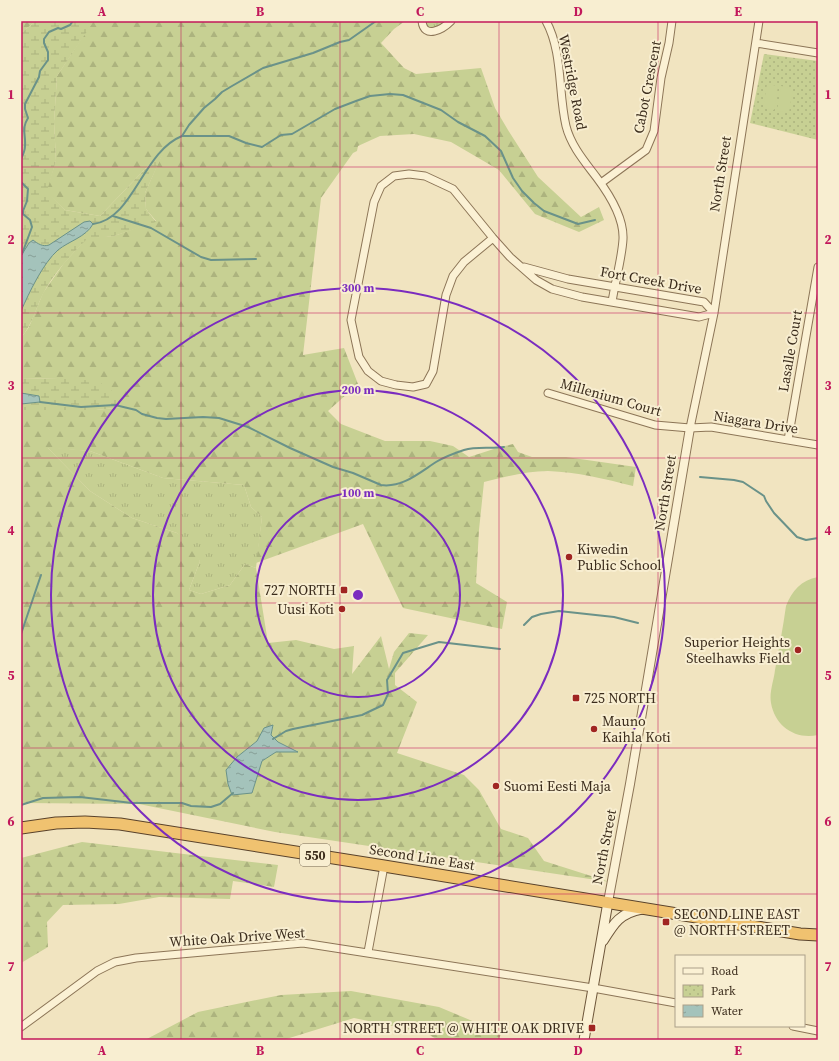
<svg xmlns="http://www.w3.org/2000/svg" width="839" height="1061" font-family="'Source Serif 4',serif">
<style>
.grass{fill:url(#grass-tufts)}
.forest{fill:url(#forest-firs);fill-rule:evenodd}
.wetland{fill:url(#wetland-marsh)}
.park{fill:url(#park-dots)}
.pitch{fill:#c7d093}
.water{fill:url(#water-ripples);stroke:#6a9289}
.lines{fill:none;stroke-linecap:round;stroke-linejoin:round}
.stream{stroke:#6a9289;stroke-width:2}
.minor-casing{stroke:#8c7557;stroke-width:9}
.tertiary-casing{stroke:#8c7557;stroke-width:10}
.secondary-casing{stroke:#6e563a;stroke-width:11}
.trunk-casing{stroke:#59422b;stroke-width:13}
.minor{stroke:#fbf1d4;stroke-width:7}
.tertiary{stroke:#fbf1d4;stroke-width:8}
.secondary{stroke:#fbf1d4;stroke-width:9}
.trunk{stroke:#f0c270;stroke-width:11}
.grid{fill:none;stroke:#c2185b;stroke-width:1;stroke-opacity:0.55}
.ring{fill:none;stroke:#7b2cbf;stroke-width:2}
.poi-dot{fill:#a02522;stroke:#f8eed1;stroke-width:1.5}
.labels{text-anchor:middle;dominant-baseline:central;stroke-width:4;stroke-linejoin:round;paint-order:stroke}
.shield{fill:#f8eed1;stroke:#746652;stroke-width:1}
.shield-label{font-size:13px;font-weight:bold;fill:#3b2c1c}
.street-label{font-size:14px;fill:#3b2c1c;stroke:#f8eed1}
.poi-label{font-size:14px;fill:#3b2c1c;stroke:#f8eed1;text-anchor:start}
.centre{fill:#7b2cbf;stroke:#f8eed1;stroke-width:2}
.ring-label{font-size:12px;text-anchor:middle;font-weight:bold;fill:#7b2cbf;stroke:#f8eed1;stroke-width:4;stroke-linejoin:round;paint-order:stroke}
.neatline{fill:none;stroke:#c2185b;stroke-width:1.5}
.grid-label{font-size:13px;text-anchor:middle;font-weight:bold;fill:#c2185b}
</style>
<defs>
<pattern id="grass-tufts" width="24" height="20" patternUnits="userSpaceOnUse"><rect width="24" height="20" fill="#c7d093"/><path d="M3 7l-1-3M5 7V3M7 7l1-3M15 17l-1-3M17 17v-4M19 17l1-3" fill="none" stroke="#acb37e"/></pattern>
<pattern id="forest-firs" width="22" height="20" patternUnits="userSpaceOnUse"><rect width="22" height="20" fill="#c7d093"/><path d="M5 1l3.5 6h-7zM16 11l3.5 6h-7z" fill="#acb37e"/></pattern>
<pattern id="wetland-marsh" width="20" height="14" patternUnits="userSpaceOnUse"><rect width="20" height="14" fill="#c7d093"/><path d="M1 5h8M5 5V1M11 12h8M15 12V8" fill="none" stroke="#acb37e"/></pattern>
<pattern id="park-dots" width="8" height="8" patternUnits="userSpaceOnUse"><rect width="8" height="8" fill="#c7d093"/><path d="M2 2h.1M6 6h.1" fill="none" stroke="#acb37e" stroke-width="1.8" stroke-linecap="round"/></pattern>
<pattern id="water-ripples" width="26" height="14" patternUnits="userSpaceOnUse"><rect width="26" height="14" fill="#a4c3bb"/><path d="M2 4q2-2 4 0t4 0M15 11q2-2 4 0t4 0" fill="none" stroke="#879f97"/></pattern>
</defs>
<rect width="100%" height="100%" fill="#f1e4c0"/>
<!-- grass -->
<path class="grass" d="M425 21H445C438 25 434 31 426 26Z
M47 447 90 451 163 478 244 485 251 507 262 517 256 568 245 564 230 585 201 594 189 590 200 561 177 533 132 518 90 491Z"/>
<!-- forest -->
<path class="forest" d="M21 21H36L21 33Z
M93 21H405L394 29 381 43 404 68 416 74 481 68 495 108 508 130 538 177 581 217 599 207 604 220 579 232 535 214 499 170 451 142 414 134 380 136 358 146 357 151 353 153 321 198 303 355 344 348 358 384 328 411 341 424 385 441H430L453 446 469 457 497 448 513 444 518 452 532 457H566L636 467 633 486C605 479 577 472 548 471 526 471 505 477 484 482L479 530 476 583 507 602 502 629 403 608 363 524 256 563 262 517 251 507 244 485 163 478 90 451 48 448 90 491 132 518 177 533 191 544 200 561 189 590 201 594 230 585 245 564 256 568 268 643 296 640 334 649 354 646 352 674 381 636 389 669 394 652 409 633 428 635 395 673V685L417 702 397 753 464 775 479 790 501 829 528 838 544 861 610 882 275 832 139 804 21 803V410H96L124 407 58 378 21 379V338L29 327 43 293 64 263 87 238 114 236 156 221 146 209 145 193 165 148 100 216 65 210 46 191 56 161 54 122 57 76ZM273 726 271 735 278 742 297 751 276 752 262 761 252 793 237 757 257 741Z
M82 842 278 865 274 887 233 881 230 899 159 897 119 904 63 905 47 922 48 947 21 963V858Z
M351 991 439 1007 501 1033 499 1040H438L426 1033 354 1018 283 1040H145L198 1012 281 995Z"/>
<!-- wetland -->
<path class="wetland" d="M36 21H94L57 76 54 122 56 161 47 191 65 210 100 216 166 147 145 193 146 209 156 222 114 236 87 239C71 255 54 273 43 294 35 310 33 323 21 338V33Z
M58 378 98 381 111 390 124 407 96 410H21V379Z"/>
<!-- park -->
<path class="park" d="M764 54 818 61V140L750 123Z"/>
<!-- pitch -->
<path class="pitch" d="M767 84 778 86 774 110 763 108Z
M781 86 793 88 789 113 777 111Z
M818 577V735C795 740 775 726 771 703 769 692 774 680 775 670 779 649 783 627 786 606 792 591 801 580 818 577Z"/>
<!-- water -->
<path class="water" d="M90 221 93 224C86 237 69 241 58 250 43 263 29 293 21 311V256L29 243 33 240C38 244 43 247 49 245L84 222Z
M21 393 39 396 40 402 21 404Z
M273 725 271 735 278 742 298 752H276L262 761 252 793 232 795 228 784 226 770 237 757 257 741 264 728Z"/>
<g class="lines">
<!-- stream -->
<path class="stream" d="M182 136 189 125 204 108 215 99 222 92 232 86 263 68 313 53 340 42 349 40 376 21
M21 159C23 155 25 151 25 146 26 134 21 129 28 118L25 109V104L39 77 40 71 48 60V52L44 43V39L49 32 58 28 61 29 70 25 73 21
M21 182 28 189 27 201 23 211
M113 216 151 228 201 257 211 260 256 259
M93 224C134 219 142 152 182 136H229L246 143 262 147 281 135 292 134 335 109 356 101 370 96 390 94 403 95 441 110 458 122 485 136 501 151 513 178 522 191 534 203 544 211 578 224 595 220
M22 254 32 227 30 220 23 214V211
M40 402 81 407 115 405 136 410 142 414 157 418 166 419 203 417 219 418 248 427 290 448 333 467 353 473 381 485C402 488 419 473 436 462 444 457 455 453 464 450 477 446 491 449 504 447
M700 477 734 480 743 482 764 496 766 501 774 513 797 537 806 540 818 538
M524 625 532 617 541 614 559 611 614 617 638 623
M21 634 41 575
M273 739 286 731 293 729 362 715 383 705 388 694 387 680 403 653 439 642 500 649
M21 805 43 798 80 797 132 803H182L191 806 211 807 220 804 233 793"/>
<!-- minor casing -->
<g class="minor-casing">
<path id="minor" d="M422 21C424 40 443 29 451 21
M546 21C563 52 558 92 566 126 571 146 585 162 597 178 609 194 624 217 623 239 622 258 615 282 612 302
M756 43 818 53
M601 183 646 150 654 131 661 78 669 43 672 21
M493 238 464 262 453 276 446 295 433 371 426 384 413 387 396 385 381 381 368 371 359 357 351 320 374 202 381 186 394 176 409 174 425 176 453 189 493 238 510 257 536 280 552 289 582 297 699 317 714 313
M524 267 568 279 704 302 714 313
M548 393 655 425 690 428 711 427 818 445
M690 428 714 313 759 21
M788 440 818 267
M368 952 384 866
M793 1026 818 1031
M21 1027 97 971 115 962 136 958 303 943 593 988 676 1003"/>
</g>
<!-- tertiary casing -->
<g class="tertiary-casing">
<path id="tertiary" d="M608 902 630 784 690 428"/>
</g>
<!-- secondary casing -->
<g class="secondary-casing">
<path id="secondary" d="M603 941C614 923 620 913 642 909
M584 1040 608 902"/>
</g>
<!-- trunk casing -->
<g class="trunk-casing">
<path id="trunk" d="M21 828 56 823 85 822 120 824 384 866 800 934 818 935"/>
</g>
<!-- minor -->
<use href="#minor" class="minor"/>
<!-- tertiary -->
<use href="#tertiary" class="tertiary"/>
<!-- secondary -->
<use href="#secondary" class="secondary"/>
<!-- trunk -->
<use href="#trunk" class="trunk"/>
</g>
<!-- grid -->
<path class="grid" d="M181 21V1040M340 21V1040M499 21V1040M658 21V1040M21 167H818M21 313H818M21 458H818M21 603H818M21 748H818M21 894H818"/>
<!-- distance rings -->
<g class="ring">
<circle cx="358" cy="595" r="102"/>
<circle cx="358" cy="595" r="205"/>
<circle cx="358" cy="595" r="307"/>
</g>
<!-- markers -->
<g class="poi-dot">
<circle cx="569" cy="557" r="4"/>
<rect x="340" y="586" width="8" height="8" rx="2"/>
<circle cx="342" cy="609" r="4"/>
<circle cx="798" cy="650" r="4"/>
<rect x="572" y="694" width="8" height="8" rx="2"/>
<circle cx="594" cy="729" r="4"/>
<circle cx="496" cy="786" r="4"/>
<rect x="662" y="918" width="8" height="8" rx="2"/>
<rect x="588" y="1024" width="8" height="8" rx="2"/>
</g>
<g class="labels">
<!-- shield labels -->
<rect class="shield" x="300" y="844" width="30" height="22" rx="3"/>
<g class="shield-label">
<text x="315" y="855">550</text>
</g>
<!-- street labels -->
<g class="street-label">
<text transform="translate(573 82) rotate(79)">Westridge Road</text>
<text transform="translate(647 87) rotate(-79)">Cabot Crescent</text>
<text transform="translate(720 174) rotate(-81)">North Street</text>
<text transform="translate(651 280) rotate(10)">Fort Creek Drive</text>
<text transform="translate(790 351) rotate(-80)">Lasalle Court</text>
<text transform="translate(611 397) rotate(16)">Millenium Court</text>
<text transform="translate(756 422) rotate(9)">Niagara Drive</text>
<text transform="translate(665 493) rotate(-81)">North Street</text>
<text transform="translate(604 847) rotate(-79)">North Street</text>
<text transform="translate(422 857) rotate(9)">Second Line East</text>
<text transform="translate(237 937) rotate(-4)">White Oak Drive West</text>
</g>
<!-- poi labels -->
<g class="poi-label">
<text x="577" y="549">Kiwedin<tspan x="577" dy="16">Public School</tspan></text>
<text x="336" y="590" text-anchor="end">727 NORTH</text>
<text x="334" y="609" text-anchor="end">Uusi Koti</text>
<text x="790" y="642" text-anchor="end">Superior Heights<tspan x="790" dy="16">Steelhawks Field</tspan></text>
<text x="584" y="698">725 NORTH</text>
<text x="602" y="721">Mauno<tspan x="602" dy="16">Kaihla Koti</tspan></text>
<text x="504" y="786">Suomi Eesti Maja</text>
<text x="674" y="914">SECOND LINE EAST<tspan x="674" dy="16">@ NORTH STREET</tspan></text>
<text x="584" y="1028" text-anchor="end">NORTH STREET @ WHITE OAK DRIVE</text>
</g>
</g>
<circle cx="358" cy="595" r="6" class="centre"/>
<g class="ring-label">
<text x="358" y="292">300 m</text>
<text x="358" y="394">200 m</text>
<text x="358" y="497">100 m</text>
</g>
<!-- border -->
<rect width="839" height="1061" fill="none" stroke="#f8eed1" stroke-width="44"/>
<!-- legend -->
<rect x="675" y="955" width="130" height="72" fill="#f8eed1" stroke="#aca089"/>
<rect x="683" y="968" width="20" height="6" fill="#fbf1d4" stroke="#aca089"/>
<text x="711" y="975" font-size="12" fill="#3b2c1c">Road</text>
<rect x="683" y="985" width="20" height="12" fill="url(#park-dots)" stroke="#aca089"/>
<text x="711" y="995" font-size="12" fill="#3b2c1c">Park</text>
<rect x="683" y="1005" width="20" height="12" fill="url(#water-ripples)" stroke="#aca089"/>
<text x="711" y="1015" font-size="12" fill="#3b2c1c">Water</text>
<rect x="22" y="22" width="795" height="1017" class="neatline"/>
<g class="grid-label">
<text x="102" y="16">A</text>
<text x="260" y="16">B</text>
<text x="420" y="16">C</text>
<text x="578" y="16">D</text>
<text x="738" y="16">E</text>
<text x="11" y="99">1</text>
<text x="828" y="99">1</text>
<text x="11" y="244">2</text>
<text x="828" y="244">2</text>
<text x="11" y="390">3</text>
<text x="828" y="390">3</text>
<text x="11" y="535">4</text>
<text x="828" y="535">4</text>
<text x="11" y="680">5</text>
<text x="828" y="680">5</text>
<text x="11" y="826">6</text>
<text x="828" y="826">6</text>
<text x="11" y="971">7</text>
<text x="828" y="971">7</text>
<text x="102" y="1055">A</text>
<text x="260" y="1055">B</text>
<text x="420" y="1055">C</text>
<text x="578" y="1055">D</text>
<text x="738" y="1055">E</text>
</g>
</svg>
